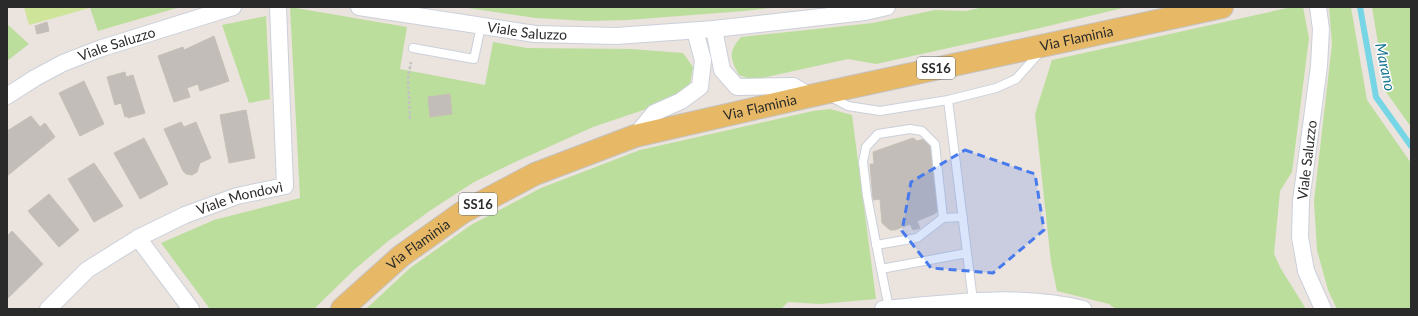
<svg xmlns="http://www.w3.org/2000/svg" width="1418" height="316" viewBox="0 0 1418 316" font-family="Lato,sans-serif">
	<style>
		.green { fill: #bbde9d }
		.pitch { fill: #cee499 }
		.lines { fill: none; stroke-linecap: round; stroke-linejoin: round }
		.stream { stroke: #76d6e6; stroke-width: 6 }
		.building { fill: #c3bdb9; stroke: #c6bfb6 }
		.lane-casing { stroke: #cbd0da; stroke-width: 10 }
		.street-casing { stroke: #cbd0da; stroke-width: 18 }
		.primary-casing { stroke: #c3c3c3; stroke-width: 24 }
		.path { stroke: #c3c3c3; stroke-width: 2.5; stroke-dasharray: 3 2; stroke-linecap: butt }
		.lane { stroke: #fff; stroke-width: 8 }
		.street { stroke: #fff; stroke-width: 16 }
		.primary { stroke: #e7b966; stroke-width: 22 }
		.marked { fill: #477aed; fill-opacity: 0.2; stroke: #477aed; stroke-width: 3; stroke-dasharray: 8 5; stroke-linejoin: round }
		.labels { text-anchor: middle; stroke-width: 3; stroke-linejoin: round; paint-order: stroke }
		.shield { fill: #fff; stroke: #6a6a6a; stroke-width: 1 }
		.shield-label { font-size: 13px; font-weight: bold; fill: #2a2a2a }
		.street-label { font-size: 14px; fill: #2a2a2a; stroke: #fff }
		.water-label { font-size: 15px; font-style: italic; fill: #177691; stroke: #fff }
	</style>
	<rect width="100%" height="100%" fill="#ebe3dd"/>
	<path class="green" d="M93,7H180L98,31L90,8Z
		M290,7L407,27L400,69L485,85L493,42L527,48L631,49L683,53L693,67L690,85L676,99L593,127L513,163L474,182L431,210L387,242L354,270L314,309H210L161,243L214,220L300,198Z
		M461,7H779L744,11L628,20L587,21L536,18Z
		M984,7H1127L1040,28L876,64L848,59L753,80L739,75C730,58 728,52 741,37L873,23L935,10L966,11Z
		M1292,7H1303L1309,38L1292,172L1280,191L1274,254L1281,269L1306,309H1116L1109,304L1057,291L1051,262L1035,114L1052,60Z
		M1329,7H1351L1367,100L1411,163V309H1337L1328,290L1317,250L1314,201L1332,44Z
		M1372,7H1411V127L1386,92Z
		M266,16L270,99L249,103L222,25Z
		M7,24L29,44L7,61Z
		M830,109L852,115L876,299L820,304L788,302L781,309H366L410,268L471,225L541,188L640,150L813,111Z"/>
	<path class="pitch" d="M24,7H93L29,25Z"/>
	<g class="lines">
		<path class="stream" d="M1360,7L1376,97L1411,146"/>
	</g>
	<path class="building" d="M47,22L49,31L37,34L35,26Z
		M214,36L229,81L200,91L198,84L187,88L190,97L174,102L158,56L183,47L184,50Z
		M125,72L126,77L133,75L145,113L128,118L127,116L125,117L121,103L115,105L107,77Z
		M84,81L104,124L80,136L59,93Z
		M450,94L452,114L430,117L428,97Z
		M246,110L255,158L229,163L220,115Z
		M31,116L40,127L45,123L55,137L7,176V131Z
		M181,122L184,127L196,122L211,158L200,163L197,172L192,175L186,174L183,171L164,129Z
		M144,138L168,184L140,199L114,153Z
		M913,138L917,141L928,138L932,144L939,210L934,214L917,221L920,228L913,230L910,224L895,230H890L882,223L880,199L873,200L870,164H874L873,152Z
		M94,163L123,206L94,222L68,179Z
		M49,194L79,230L59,247L28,211Z
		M12,231L43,264L7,299V236Z"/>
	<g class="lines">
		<g class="lane-casing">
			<path id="lane" d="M413,48L474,59L481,26
				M829,96L848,106L880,111L948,100L996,88L1016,79L1040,52
				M948,100L973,301
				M943,218L963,217
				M876,245L917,238L943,218L935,144L922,131L910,129L878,134L866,147L863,162L867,196L881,269
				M889,308L881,269L967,253"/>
		</g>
		<g class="street-casing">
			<g id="street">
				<path id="s1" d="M359,7L535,34L616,36L714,29L865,12L887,7"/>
				<path d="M1318,7L1321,29L1319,66L1301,201L1300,237L1306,271L1323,309"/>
				<path d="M714,29L722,70L737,87L793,86L810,96"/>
				<path id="s2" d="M7,96L35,78L63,63L99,49L233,7"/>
				<path d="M635,136L654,113L681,101L700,87L703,60L695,31"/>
				<path d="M138,238L191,309"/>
				<path id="s3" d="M48,309L87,270L138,238L185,215L237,196L285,186L278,7"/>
				<path d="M883,309C949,303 1018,293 1083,309"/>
			</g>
		</g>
		<g class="primary-casing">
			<g id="primary">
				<path id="s4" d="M342,309L401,256L463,212L535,174L635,136L810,96L1222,7"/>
			</g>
		</g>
		<path class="path" d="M410,119L408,78L411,62"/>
		<use href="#lane" class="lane"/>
		<use href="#street" class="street"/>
		<use href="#primary" class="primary"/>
	</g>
	<path class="marked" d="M965,150L1035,174L1044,230L993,273L931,268L902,231L911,182Z"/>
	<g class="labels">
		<g class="shield">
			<rect x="917" y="57" width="38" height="22" rx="3"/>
			<rect x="459" y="193" width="38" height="22" rx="3"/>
		</g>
		<g class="shield-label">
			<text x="936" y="73">SS16</text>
			<text x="478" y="209">SS16</text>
		</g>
		<g class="street-label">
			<text dy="5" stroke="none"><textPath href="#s1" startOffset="170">Viale Saluzzo</textPath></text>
			<text dy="5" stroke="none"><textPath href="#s4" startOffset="796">Via Flaminia</textPath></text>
			<text dy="5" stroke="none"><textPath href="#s2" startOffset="122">Viale Saluzzo</textPath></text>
			<text dy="5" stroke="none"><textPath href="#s4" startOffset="472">Via Flaminia</textPath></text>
			<text transform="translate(1307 160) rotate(-83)" y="5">Viale Saluzzo</text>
			<text dy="5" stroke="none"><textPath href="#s3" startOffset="225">Viale Mondovì</textPath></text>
			<text dy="5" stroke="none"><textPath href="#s4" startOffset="100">Via Flaminia</textPath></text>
		</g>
		<g class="water-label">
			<text transform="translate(1385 67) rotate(78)" y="5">Marano</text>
		</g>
	</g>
	<rect width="1418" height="316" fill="none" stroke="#2a2a2a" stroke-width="16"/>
</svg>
